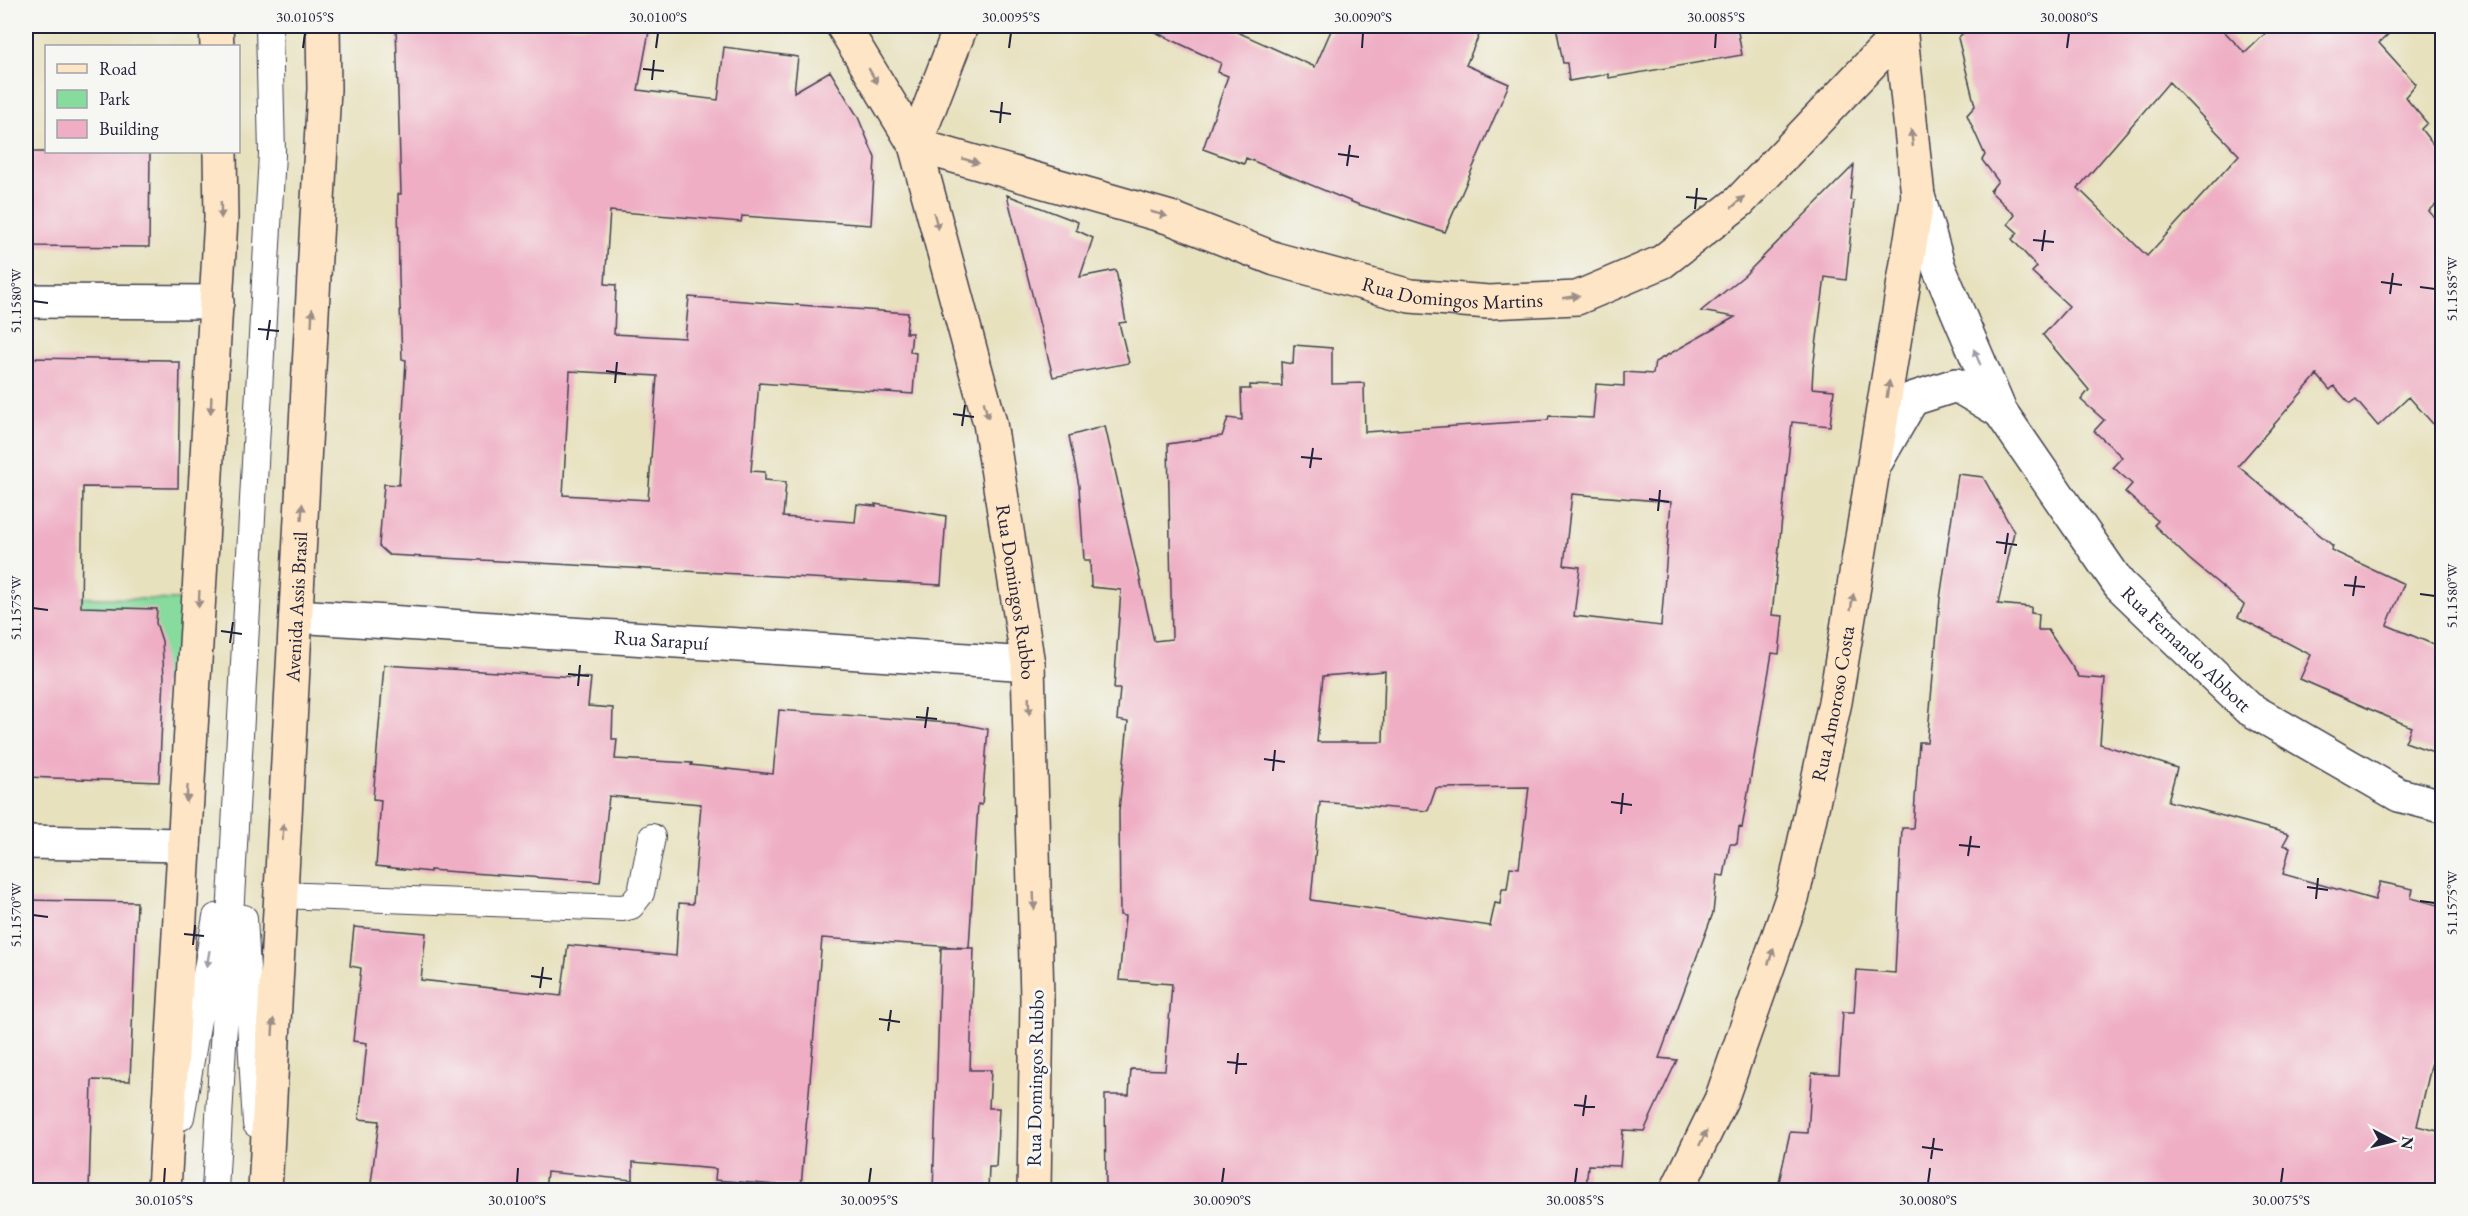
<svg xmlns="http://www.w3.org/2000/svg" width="2468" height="1216" viewBox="0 0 2468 1216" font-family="'EB Garamond',serif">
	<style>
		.green { fill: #86db9d; stroke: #547e6c; stroke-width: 1.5 }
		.building { fill: #efaec4; fill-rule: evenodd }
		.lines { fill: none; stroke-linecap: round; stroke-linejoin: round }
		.lane-casing { stroke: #403f4f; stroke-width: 28 }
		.street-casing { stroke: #403f4f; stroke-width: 36 }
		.secondary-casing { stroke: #403f4f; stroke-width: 36 }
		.lane { stroke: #fff; stroke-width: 26 }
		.street { stroke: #fff; stroke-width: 33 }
		.secondary { stroke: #fee5c5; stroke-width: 33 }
		.oneway { fill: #9b8d87 }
		.oneway2 { fill: #9c9ca7 }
		.ticks { fill: none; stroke: #22223b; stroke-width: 2 }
		.labels { text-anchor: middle; stroke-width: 6; stroke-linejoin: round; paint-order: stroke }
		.street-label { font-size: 20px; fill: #22223b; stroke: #f6f6f2 }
		.neatline { fill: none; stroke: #22223b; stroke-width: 2 }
		.ticks-label { font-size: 15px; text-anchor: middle; fill: #22223b }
	</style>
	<rect width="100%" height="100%" fill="#f6f6f2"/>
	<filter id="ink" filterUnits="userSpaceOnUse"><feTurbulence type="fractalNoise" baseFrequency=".0167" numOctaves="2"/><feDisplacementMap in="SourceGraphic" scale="12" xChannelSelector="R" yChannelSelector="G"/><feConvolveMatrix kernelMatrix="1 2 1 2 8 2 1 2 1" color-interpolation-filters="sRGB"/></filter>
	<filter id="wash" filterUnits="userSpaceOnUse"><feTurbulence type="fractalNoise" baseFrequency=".008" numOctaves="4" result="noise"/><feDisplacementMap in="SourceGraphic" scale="24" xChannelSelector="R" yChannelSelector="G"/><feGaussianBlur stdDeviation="1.35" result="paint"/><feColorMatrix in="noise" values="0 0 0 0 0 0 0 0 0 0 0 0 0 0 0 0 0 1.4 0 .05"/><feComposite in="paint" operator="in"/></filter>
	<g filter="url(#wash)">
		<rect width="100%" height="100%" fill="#e7e1be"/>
		<path class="green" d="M26,596L182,600L179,681L26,678Z"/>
		<g id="blocks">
			<path class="building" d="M396,26H650L638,90L718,100L724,47L798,57L794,92L830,71L858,117L875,158L871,225L742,216L741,222L610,211L605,284L616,285L614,334L685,338L689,297L908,313L906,333H912L910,352L916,353L913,394L759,383L751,471L765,472V480L786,482L783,517L855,522L857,504L876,506L875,504L946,516L941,585L389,555L379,546L384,484L399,485L406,360L402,359L399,278L398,194H401ZM570,371L657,376L648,500L563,495Z
				M1142,26H1224L1315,67L1333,26H1483L1466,65L1509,84L1445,232L1357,204L1246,158L1244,164L1203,149L1228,76L1218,72L1221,63Z
				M1556,26H1737L1742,55L1609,78L1608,74L1569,81L1567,63H1563Z
				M1970,26H2219L2245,53L2273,26H2397L2379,43L2416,84L2405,97L2427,123L2421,129L2442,156V199L2429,211L2442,227V434L2409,397L2378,426L2356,400L2350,404L2334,386L2330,390L2317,375L2238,466L2333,546L2331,550L2404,584L2387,625L2442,648V755L2405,742L2411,727L2300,679L2311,655L2238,617L2244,605L2189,559L2154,525L2158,521L2125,492L2132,484L2113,467L2122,457L2094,431L2104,420L2081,400L2089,390L2043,335L2069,306L2032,272L2037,267L2012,239L2018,233L2008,224L2015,215L1990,191L1998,181L1982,160L1985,155L1967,115L1975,106L1958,38ZM2169,82L2239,155L2147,256L2078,188Z
				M26,152H150L149,247L26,246Z
				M1854,165L1850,200L1854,201L1846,280L1825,277L1813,369L1812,388L1834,390L1830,426L1792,422L1772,615L1783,616L1779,654L1772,653L1742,828L1739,827L1737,844H1730L1724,876L1717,875L1713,913L1659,1058L1677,1060L1644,1131L1623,1130L1620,1166L1588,1165L1586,1191H1106L1105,1095H1129L1131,1069L1165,1070L1172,984L1119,980L1125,916L1120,915L1119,811L1128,722L1117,720L1120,689H1114L1121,590L1091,587L1090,560H1084L1079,486L1069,436L1105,426L1154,641L1172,639L1168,444L1222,436L1228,418L1242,420L1241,389H1250V385L1282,386L1281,362L1293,364L1294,345L1332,348V384L1364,383L1365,432L1548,420L1549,416L1593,418L1596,384L1624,386V372L1653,374L1655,362L1735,317L1701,311L1745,275ZM1572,494L1671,502L1661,626L1574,616L1580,567L1564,565ZM1385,671L1383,742H1317L1323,676ZM1529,787L1519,868L1510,867L1507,889H1502L1500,904L1495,903L1490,926L1311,900L1320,802L1428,811L1436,788Z
				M1007,195L1078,222L1076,230L1093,238L1080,277L1116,270L1126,322L1119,323L1129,363L1053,377Z
				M26,358L170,360L171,362H180L178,488L83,487L81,607L157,609L156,623L162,641L164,678L159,782L26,777Z
				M1958,474L1983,477L2014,532L1998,604L2031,607V613L2039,614L2038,630H2048L2079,677L2105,679L2100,744L2177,768L2168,801L2289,834L2283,845L2290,847L2283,874L2375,900L2380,882L2413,889L2411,898L2442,906V1060L2433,1058L2417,1126L2442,1132V1191H1777L1790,1132L1808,1133L1812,1073L1839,1074L1843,1012H1854L1857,970L1895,973L1902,828H1913L1919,742H1927L1940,599Z
				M384,665L591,678L588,706L613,708L612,739H617L615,759L692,763L691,765L773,774L779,710L962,724L988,729L982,805L978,804L969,948L822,938L801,1187L715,1180L716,1169L633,1162V1180L547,1172L545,1191H441L371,1183L379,1121L359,1119L367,1043L353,1041L361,968L350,966L354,927L426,933L421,980L561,996L568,945L676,956L679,903L693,904L701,804L609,796L600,882L430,870V872L376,866L381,800L373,799Z
				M26,900L137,902L130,1081L92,1080L89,1191H26Z
				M941,948H974L970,1070H991L989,1108H999L996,1167H989L988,1191H933Z"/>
		</g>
	</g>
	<g filter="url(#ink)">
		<use href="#blocks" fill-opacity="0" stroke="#403f4f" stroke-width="1.5"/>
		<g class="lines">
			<g class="lane-casing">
				<path id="lane" d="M279,895L622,908L631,906L641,893L652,837
					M244,918L256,1124
					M181,1117L216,917
					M215,1190L272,154L269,26"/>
			</g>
			<g class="street-casing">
				<g id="street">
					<path id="s1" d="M1918,196L1939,268L2000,411L2119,584L2248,708L2399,795L2442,806"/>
					<path d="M26,301L217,302"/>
					<path d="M1876,462L1912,399L1956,385L2000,411"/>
					<path id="s2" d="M296,616L1028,664"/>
					<path d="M26,842L184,845"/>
				</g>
			</g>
			<g class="secondary-casing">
				<g id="secondary">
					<path d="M216,26L217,46"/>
					<path id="s3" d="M843,26L915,145L990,423L1028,664L1037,998L1034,1190"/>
					<path id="s4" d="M915,145L1171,218L1275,259L1410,296L1489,302L1577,298L1662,262L1739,202L1901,32"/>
					<path d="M915,145L961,26"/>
					<path d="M164,1190L221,218L220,152"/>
					<path id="s5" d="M265,1190L324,89L323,26"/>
					<path id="s6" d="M1677,1190L1721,1100L1793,895L1835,702L1918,196L1900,26"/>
				</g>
			</g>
			<use href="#lane" class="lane"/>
			<use href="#street" class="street"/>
			<use href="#secondary" class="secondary"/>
		</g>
		<defs><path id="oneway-solid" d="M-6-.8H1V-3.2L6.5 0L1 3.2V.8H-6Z" transform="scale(1.5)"/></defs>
		<g class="oneway">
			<use href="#oneway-solid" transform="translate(873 76) rotate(60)"/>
			<use href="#oneway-solid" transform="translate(1912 138) rotate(-96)"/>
			<use href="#oneway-solid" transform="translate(971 161) rotate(16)"/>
			<use href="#oneway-solid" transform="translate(1738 202) rotate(-42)"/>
			<use href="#oneway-solid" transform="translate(221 210) rotate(89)"/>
			<use href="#oneway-solid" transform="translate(1159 214) rotate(16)"/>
			<use href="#oneway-solid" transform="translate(936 221) rotate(75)"/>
			<use href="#oneway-solid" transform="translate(1571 297) rotate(-8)"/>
			<use href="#oneway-solid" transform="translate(312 317) rotate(-87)"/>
			<use href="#oneway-solid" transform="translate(1888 389) rotate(-81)"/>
			<use href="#oneway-solid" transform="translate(211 405) rotate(93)"/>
			<use href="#oneway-solid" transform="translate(986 410) rotate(75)"/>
			<use href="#oneway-solid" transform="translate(302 512) rotate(-87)"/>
			<use href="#oneway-solid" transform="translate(199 599) rotate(93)"/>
			<use href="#oneway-solid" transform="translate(1852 602) rotate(-80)"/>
			<use href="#oneway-solid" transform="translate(1029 706) rotate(88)"/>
			<use href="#oneway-solid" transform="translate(187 794) rotate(94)"/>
			<use href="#oneway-solid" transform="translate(283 832) rotate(-87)"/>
			<use href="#oneway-solid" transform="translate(1034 901) rotate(88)"/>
			<use href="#oneway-solid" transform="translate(1771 956) rotate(-71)"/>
			<use href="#oneway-solid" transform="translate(273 1027) rotate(-87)"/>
			<use href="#oneway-solid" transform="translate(1703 1138) rotate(-64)"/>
		</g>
		<g class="oneway2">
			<use href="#oneway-solid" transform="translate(1977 357) rotate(-113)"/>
			<use href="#oneway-solid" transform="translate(208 959) rotate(100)"/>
		</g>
	</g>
	<path class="ticks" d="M303,48L305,33M656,48L658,33M1009,48L1011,33M1362,48L1363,33M1715,48L1716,33M2067,48L2069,33M643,69L664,71M652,80L654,60M990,111L1011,114M1000,123L1002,102M1338,154L1359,157M1347,166L1350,145M1686,197L1707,199M1695,209L1697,188M2033,240L2054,242M2042,251L2045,230M2381,282L2402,285M2420,287L2435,289M2390,294L2393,273M33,301L48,303M258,329L279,331M267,340L270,320M606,371L626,374M615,383L617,362M953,414L974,417M962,426L965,405M1301,457L1322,459M1310,468L1313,448M1649,499L1669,502M1658,511L1660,490M1996,542L2017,545M2005,554L2008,533M2344,585L2365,587M2420,594L2435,596M2353,596L2356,576M33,608L48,610M221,631L242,634M230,643L233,622M568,674L589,676M578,686L580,665M916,717L937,719M925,728L928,707M1264,759L1285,762M1273,771L1275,750M1611,802L1632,805M1621,814L1623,793M1959,845L1980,847M1968,856L1971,836M2307,887L2328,890M2316,899L2318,878M2420,901L2435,903M33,915L48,917M184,934L204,936M193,945L195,925M531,976L552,979M540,988L543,967M879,1019L900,1022M888,1031L891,1010M1227,1062L1247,1064M1236,1074L1238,1053M1574,1105L1595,1107M1583,1116L1586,1095M1922,1147L1943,1150M1931,1159L1934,1138M164,1183L165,1168M517,1183L518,1168M869,1183L871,1168M1222,1183L1224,1168M1575,1183L1577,1168M1928,1183L1930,1168M2281,1183L2283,1168"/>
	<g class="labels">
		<g class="street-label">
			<text dy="7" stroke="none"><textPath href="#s4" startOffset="560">Rua Domingos Martins</textPath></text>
			<text dy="7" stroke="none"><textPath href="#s3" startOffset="598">Rua Domingos Rubbo</textPath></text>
			<text dy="7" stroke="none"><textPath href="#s5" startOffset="584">Avenida Assis Brasil</textPath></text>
			<text dy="7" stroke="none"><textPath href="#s2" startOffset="366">Rua Sarapuí</textPath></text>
			<text dy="7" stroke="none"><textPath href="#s1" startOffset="534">Rua Fernando Abbott</textPath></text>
			<text dy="7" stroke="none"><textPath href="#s6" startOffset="513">Rua Amoroso Costa</textPath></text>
			<text transform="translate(1035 1078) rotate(-89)" y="7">Rua Domingos Rubbo</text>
		</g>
	</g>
	<rect width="2468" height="1216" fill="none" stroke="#f6f6f2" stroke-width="66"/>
	<rect x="45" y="45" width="195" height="108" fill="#f6f6f2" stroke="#a1a1a9" stroke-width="1.5"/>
	<rect x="57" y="64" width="30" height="9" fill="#fee5c5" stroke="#a1a1a9" stroke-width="1.5"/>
	<text x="99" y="75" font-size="18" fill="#22223b">Road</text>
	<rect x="57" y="90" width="30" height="18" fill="#86db9d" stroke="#a1a1a9" stroke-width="1.5"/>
	<text x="99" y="105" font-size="18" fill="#22223b">Park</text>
	<rect x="57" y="120" width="30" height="18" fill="#efaec4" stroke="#a1a1a9" stroke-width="1.5"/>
	<text x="99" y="135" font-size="18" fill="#22223b">Building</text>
	<g transform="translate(2393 1141) rotate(97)" stroke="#f6f6f2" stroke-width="4.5" paint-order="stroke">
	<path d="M0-4.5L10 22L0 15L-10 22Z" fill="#22223b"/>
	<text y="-9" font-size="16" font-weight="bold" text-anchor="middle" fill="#22223b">N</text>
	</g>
	<rect x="33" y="33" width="2402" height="1150" class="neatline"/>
	<g class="ticks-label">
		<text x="305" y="22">30.0105°S</text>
		<text x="658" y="22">30.0100°S</text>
		<text x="1011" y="22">30.0095°S</text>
		<text x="1363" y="22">30.0090°S</text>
		<text x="1716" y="22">30.0085°S</text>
		<text x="2069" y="22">30.0080°S</text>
		<text transform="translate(2452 289) rotate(-90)" y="5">51.1585°W</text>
		<text transform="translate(16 301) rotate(-90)" y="5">51.1580°W</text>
		<text transform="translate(2452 596) rotate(-90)" y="5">51.1580°W</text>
		<text transform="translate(16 608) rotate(-90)" y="5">51.1575°W</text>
		<text transform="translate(2452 903) rotate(-90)" y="5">51.1575°W</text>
		<text transform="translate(16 915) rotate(-90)" y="5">51.1570°W</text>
		<text x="164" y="1205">30.0105°S</text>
		<text x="517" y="1205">30.0100°S</text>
		<text x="869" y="1205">30.0095°S</text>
		<text x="1222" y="1205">30.0090°S</text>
		<text x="1575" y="1205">30.0085°S</text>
		<text x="1928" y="1205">30.0080°S</text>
		<text x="2281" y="1205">30.0075°S</text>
	</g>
</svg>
